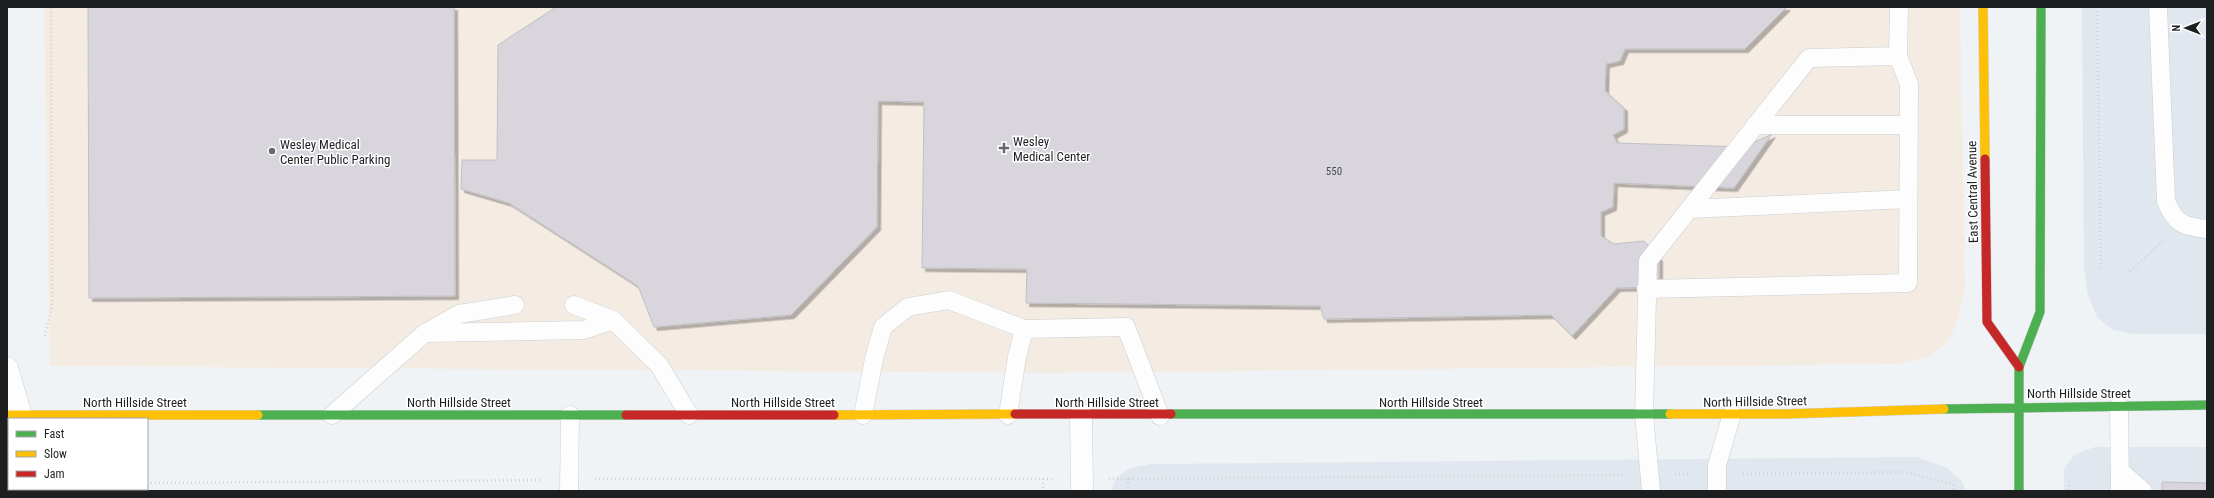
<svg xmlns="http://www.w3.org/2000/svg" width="2214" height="498" viewBox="0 0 2214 498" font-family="'Roboto Condensed',sans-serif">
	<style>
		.built { fill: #e0e7ee }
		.medical { fill: #f4ebe3 }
		.building { fill: #d8d5dd; stroke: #c0c0c2; filter: url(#shadow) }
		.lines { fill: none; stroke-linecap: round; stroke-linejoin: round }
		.lane-casing { stroke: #ccced0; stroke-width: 19 }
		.street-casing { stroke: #ccced0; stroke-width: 23 }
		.fast-casing { stroke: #ccced0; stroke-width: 10 }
		.slow-casing { stroke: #ccced0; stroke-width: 10 }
		.jam-casing { stroke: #ccced0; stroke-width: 10 }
		.path { stroke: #d2d3d5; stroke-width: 2.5; stroke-dasharray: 1 3; stroke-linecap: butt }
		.lane { stroke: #fdfdfe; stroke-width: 18 }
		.street { stroke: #fdfdfe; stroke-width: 22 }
		.fast { stroke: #4caf50; stroke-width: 9 }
		.slow { stroke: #ffc107; stroke-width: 9 }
		.jam { stroke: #c62828; stroke-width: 9 }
		.poi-dot { fill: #67696c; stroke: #fff; stroke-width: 1.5 }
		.labels { text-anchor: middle; stroke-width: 3; stroke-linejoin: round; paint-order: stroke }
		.number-label { font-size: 11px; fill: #4c4c50 }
		.poi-label { font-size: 13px; fill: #1d1f21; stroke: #fff; text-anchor: start }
		.street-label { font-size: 13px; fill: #1d1f21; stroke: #fff }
	</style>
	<defs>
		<filter id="shadow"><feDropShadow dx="3.5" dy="3.5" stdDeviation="0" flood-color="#0004"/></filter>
	</defs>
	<rect width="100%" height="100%" fill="#f0f3f6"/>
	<path class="built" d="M2082,7H2207V334H2134L2113,330L2097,317L2088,295L2084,269Z
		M2095,447H2207V491H2064V469L2075,454Z
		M1917,457L1947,468L1961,480L1966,491H1111L1116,478L1130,468L1151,464Z"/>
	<path class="medical" d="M44,7H1960L1965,289L1958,320L1948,342L1930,356L1899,364L1049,373L50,366Z"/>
	<path class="building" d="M88,7H454L455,296L89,298Z
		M556,7H1787L1745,49H1625L1620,61L1606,64L1605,91L1624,108V129L1613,135L1617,143L1744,147L1772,134L1734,188L1614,183L1613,207L1601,212V236L1614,244L1644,241L1659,258V287L1617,288L1572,336L1551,315L1324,319L1320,306L1026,303L1027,269L922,268L924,102L878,101L877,227L791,315L654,327L638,286L509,203L461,189L462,160H497L498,45Z
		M2162,482L2207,483V491H2162Z"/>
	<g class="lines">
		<g class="lane-casing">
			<path id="lane" d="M2158,7L2166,201C2175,223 2183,227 2207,229
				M1755,125H1909
				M1690,209L1908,199
				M1646,289L1908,283L1909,84L1898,56L1899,7
				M574,305L613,320
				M427,332L459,314L515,305
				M2119,406L2120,491
				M332,415L425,333L584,330L613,320L659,365L689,415
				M863,415L874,359L883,327L908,307L949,300L1024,329
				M1008,415L1017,357L1024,329L1126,327L1160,416
				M2120,471L2143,491
				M569,491L570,415
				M1651,491L1644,414L1648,261L1809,58L1898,56
				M1717,491V465L1732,414"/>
		</g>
		<g class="street-casing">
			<path id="street" d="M7,368L22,419
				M1081,415L1082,491
				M23,489V491"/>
		</g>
		<g class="fast-casing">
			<path id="fast" d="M1944,409L2207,405
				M1171,414H1670
				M258,415H626
				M2019,491V367L2040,312L2041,7"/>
		</g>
		<g class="slow-casing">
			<path id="slow" d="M1983,7L1985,159
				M1670,414H1785L1944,409
				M7,415H258
				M834,415L1015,414"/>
		</g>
		<g class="jam-casing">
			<path id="jam" d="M1985,159L1987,322L2019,367
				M1015,414H1171
				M626,415H834"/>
		</g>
		<path class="path" d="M2097,7L2101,271
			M2130,272L2163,241
			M45,336L52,306L51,7
			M1675,474H1690
			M1743,474L1905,472L1953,484L1954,491
			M595,479H1054
			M1043,479V491
			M1109,479L1622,475
			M1128,479V491
			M2069,481V491
			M147,483L542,480"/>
		<use href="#lane" class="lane"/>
		<use href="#street" class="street"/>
		<use href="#fast" class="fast"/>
		<use href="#slow" class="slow"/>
		<use href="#jam" class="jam"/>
	</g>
	<g class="poi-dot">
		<path d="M1002 142h4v4h4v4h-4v4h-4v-4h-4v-4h4z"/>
		<circle cx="272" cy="151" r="4"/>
	</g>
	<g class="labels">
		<g class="number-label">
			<text x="1334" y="175">550</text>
		</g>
		<g class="poi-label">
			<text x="1013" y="146">Wesley<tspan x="1013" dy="15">Medical Center</tspan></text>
			<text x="280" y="149">Wesley Medical<tspan x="280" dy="15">Center Public Parking</tspan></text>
		</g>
		<g class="street-label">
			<text transform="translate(1972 192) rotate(-91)" y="5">East Central Avenue</text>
			<text x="2079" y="398">North Hillside Street</text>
			<text transform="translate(1755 401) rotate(-1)" y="5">North Hillside Street</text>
			<text x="135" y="407">North Hillside Street</text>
			<text x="459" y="407">North Hillside Street</text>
			<text x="783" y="407">North Hillside Street</text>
			<text x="1107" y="407">North Hillside Street</text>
			<text x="1431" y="407">North Hillside Street</text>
		</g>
	</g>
	<rect width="2214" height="498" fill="none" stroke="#1d1f21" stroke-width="16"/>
	<rect x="8" y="418" width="140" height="72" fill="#ffffff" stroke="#a5a5a6"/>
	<rect x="16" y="431" width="20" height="6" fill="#4caf50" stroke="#a5a5a6"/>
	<text x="44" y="438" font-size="12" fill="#1d1f21">Fast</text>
	<rect x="16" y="451" width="20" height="6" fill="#ffc107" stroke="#a5a5a6"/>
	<text x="44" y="458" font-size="12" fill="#1d1f21">Slow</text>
	<rect x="16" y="471" width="20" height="6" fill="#c62828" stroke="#a5a5a6"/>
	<text x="44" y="478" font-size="12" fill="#1d1f21">Jam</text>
	<g transform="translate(2186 28) rotate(270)" stroke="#ffffff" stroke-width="3" paint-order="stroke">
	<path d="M0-3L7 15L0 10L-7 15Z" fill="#1d1f21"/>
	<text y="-6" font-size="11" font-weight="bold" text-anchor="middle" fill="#1d1f21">N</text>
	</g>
</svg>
